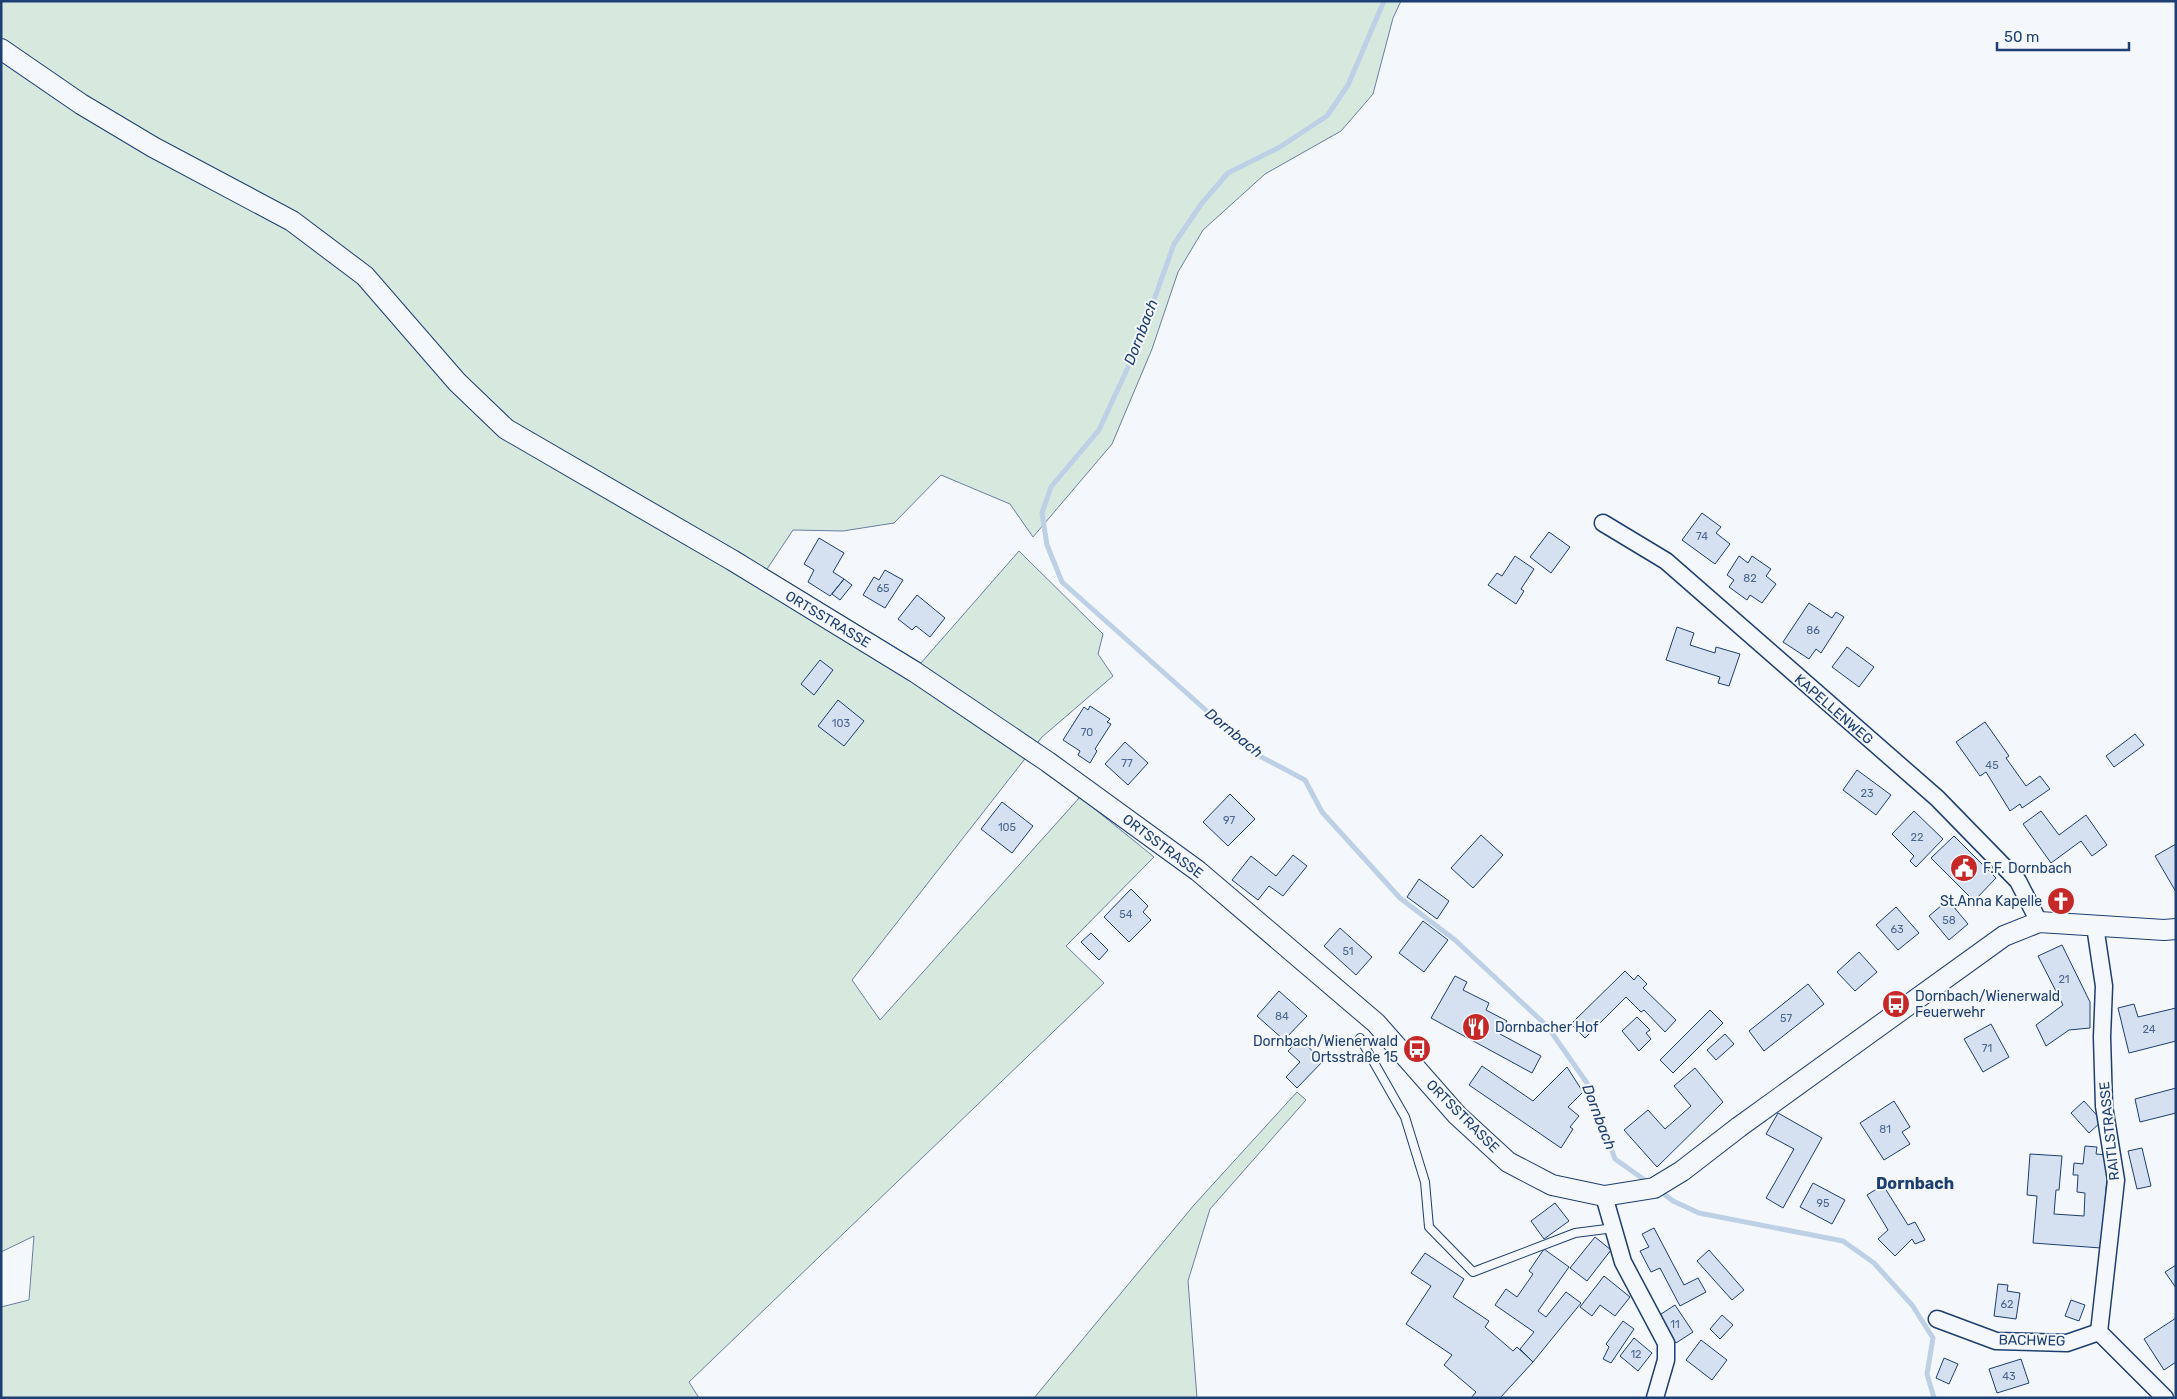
<svg xmlns="http://www.w3.org/2000/svg" width="2177" height="1399" viewBox="0 0 2177 1399" font-family="Rubik,sans-serif">
	<style>
		.green { fill: #d7e8df; stroke: #687fa3 }
		.lines { fill: none; stroke-linecap: round; stroke-linejoin: round }
		.stream { stroke: #bed0e5; stroke-width: 5 }
		.building { fill: #d5e0f0; stroke: #1d3f73 }
		.service-casing { stroke: #1d3f73; stroke-width: 10 }
		.minor-casing { stroke: #1d3f73; stroke-width: 19 }
		.tertiary-casing { stroke: #1d3f73; stroke-width: 22 }
		.service { stroke: #f4f7fb; stroke-width: 8 }
		.minor { stroke: #f4f7fb; stroke-width: 16 }
		.tertiary { stroke: #f4f7fb; stroke-width: 20 }
		.labels { text-anchor: middle; stroke-width: 4; stroke-linejoin: round; paint-order: stroke }
		.number-label { font-size: 11px; fill: #4b6792 }
		.street-label { font-size: 14px; fill: #1d3f73; stroke: #f4f7fb }
		.poi-label { font-size: 14px; fill: #1d3f73; stroke: #f4f7fb; text-anchor: start }
		.water-label { font-size: 15px; font-style: italic; fill: #1d3f73; stroke: #f4f7fb }
		.quarter-label { font-size: 16px; font-weight: bold; fill: #1d3f73; stroke: #f4f7fb }
	</style>
	<rect width="100%" height="100%" fill="#f4f7fb"/>
	<path class="green" d="M1,1H1401L1393,18L1373,94L1341,131L1265,174L1203,230L1178,272L1152,349L1112,444L1033,537L1010,504L941,475L894,523L843,531L793,530L767,569L921,663L1019,551L1103,634L1098,654L1113,676L1042,737L852,980L880,1020L1080,797L1154,857L1066,946L1104,983L689,1382L699,1398H1V1307L29,1300L34,1236L1,1252Z
		M1297,1092L1306,1100L1210,1209L1188,1281L1197,1398H1034L1194,1205Z"/>
	<g class="lines">
		<path class="stream" d="M1384,1L1348,85L1327,116L1280,147L1228,173L1202,203L1174,244L1136,350L1099,430L1051,487L1042,513L1047,545L1062,582L1254,753L1305,780L1322,812L1400,898L1455,940L1547,1026L1587,1083L1615,1159L1649,1183
			M1660,1191L1673,1201L1699,1213L1843,1241L1874,1263L1912,1305L1933,1338L1927,1374L1934,1398"/>
	</g>
	<path class="building" d="M1702,513L1721,527L1716,533L1730,544L1715,564L1682,540Z
		M1549,532L1570,547L1551,573L1530,557Z
		M819,538L844,553L833,572L844,579L830,596L808,582L814,570L804,564Z
		M1515,556L1534,569L1521,589L1524,591L1516,604L1488,585L1497,573L1502,576Z
		M1739,556L1748,563L1752,556L1771,569L1766,576L1776,584L1762,603L1750,595L1747,600L1729,587L1734,580L1727,575Z
		M885,570L903,580L885,608L863,595L874,577L879,580Z
		M844,579L852,585L840,600L832,594Z
		M917,595L945,618L930,637L916,626L912,630L898,619Z
		M1809,603L1832,618L1836,612L1844,617L1821,653L1816,649L1809,659L1783,642Z
		M1677,627L1694,633L1690,645L1715,653L1716,647L1740,654L1729,686L1718,683L1720,677L1666,660Z
		M1847,647L1874,667L1859,687L1832,667Z
		M820,660L833,670L814,695L801,684Z
		M838,700L864,721L844,746L818,726Z
		M1090,706L1110,719L1107,722L1111,724L1095,749L1097,751L1090,763L1078,755L1080,751L1063,740L1084,707L1088,710Z
		M1985,722L2009,756L2006,758L2026,786L2040,776L2050,789L2022,808L2020,804L2010,811L1986,772L1980,776L1956,742Z
		M2135,734L2144,745L2114,767L2106,756Z
		M1125,742L1148,763L1128,785L1105,764Z
		M1857,770L1891,795L1876,815L1843,790Z
		M1230,794L1255,819L1228,846L1203,822Z
		M1002,802L1033,826L1012,853L981,829Z
		M1914,811L1943,839L1916,867L1910,861L1914,856L1892,834Z
		M2041,811L2059,835L2086,815L2107,845L2092,856L2081,841L2051,863L2023,824Z
		M1481,835L1503,855L1473,888L1451,868Z
		M1954,836L1996,878L1974,901L1931,858Z
		M2176,844V892L2155,856Z
		M1293,855L1307,866L1283,896L1269,886L1258,900L1232,880L1251,856L1276,876Z
		M1419,879L1449,901L1437,919L1407,897Z
		M1131,889L1148,906L1143,912L1151,920L1129,942L1104,917Z
		M1948,900L1968,924L1949,940L1929,916Z
		M1896,907L1919,933L1898,950L1876,925Z
		M1423,921L1448,940L1424,972L1399,953Z
		M1340,928L1372,957L1356,975L1324,946Z
		M1091,933L1108,950L1099,960L1081,942Z
		M2062,945L2090,1002V1028L2069,1030L2046,1046L2036,1025L2063,1005L2038,956Z
		M1859,952L1877,972L1855,991L1837,972Z
		M1625,971L1634,980L1638,975L1647,984L1643,988L1676,1020L1665,1032L1644,1010L1641,1012L1626,997L1585,1038L1571,1024Z
		M1455,976L1467,982L1463,990L1489,1003L1486,1010L1507,1021L1500,1034L1541,1056L1532,1073L1431,1018Z
		M1808,984L1824,1004L1764,1051L1749,1031Z
		M1279,991L1307,1016L1284,1040L1257,1016Z
		M2134,1004L2138,1017L2176,1008V1041L2129,1053L2118,1008Z
		M1710,1010L1723,1023L1673,1073L1660,1060Z
		M1637,1017L1650,1030L1646,1033L1651,1039L1639,1051L1622,1031Z
		M1991,1024L2009,1057L1983,1072L1964,1039Z
		M1725,1034L1734,1044L1716,1060L1707,1050Z
		M1300,1039L1323,1061L1297,1088L1286,1077L1300,1062L1288,1051Z
		M1482,1066L1533,1101L1567,1067L1583,1092L1568,1107L1579,1116L1570,1127L1573,1129L1561,1148L1469,1085Z
		M1695,1068L1723,1102L1657,1167L1624,1130L1648,1110L1665,1129L1691,1106L1674,1086Z
		M2176,1088V1113L2140,1122L2135,1099Z
		M1894,1101L1910,1127L1902,1132L1910,1144L1884,1160L1860,1123Z
		M2084,1101L2102,1121L2089,1133L2071,1113Z
		M1778,1113L1822,1138L1783,1208L1766,1198L1794,1149L1766,1134Z
		M2085,1146L2097,1147L2096,1154L2109,1155L2101,1248L2033,1243L2037,1196L2027,1195L2030,1154L2062,1156L2059,1190H2056L2054,1214L2084,1216L2085,1193L2077,1192L2078,1175H2073L2074,1163L2083,1164Z
		M2142,1148L2151,1186L2137,1189L2128,1151Z
		M1813,1183L1845,1200L1832,1224L1800,1207Z
		M1883,1185L1908,1225L1915,1222L1925,1240L1915,1244L1912,1239L1895,1256L1878,1239L1888,1230L1867,1195Z
		M1555,1203L1569,1221L1544,1239L1531,1221Z
		M1654,1228L1684,1285L1698,1278L1706,1292L1680,1306L1660,1268L1651,1272L1640,1251L1649,1247L1642,1234Z
		M1595,1237L1611,1250L1587,1281L1570,1268Z
		M1544,1249L1569,1267L1538,1311L1546,1317L1566,1292L1581,1303L1533,1362L1520,1349L1534,1332L1495,1305L1506,1289L1517,1297L1533,1274L1529,1271Z
		M1709,1250L1744,1290L1732,1300L1697,1261Z
		M1425,1253L1464,1279L1453,1297L1489,1321L1485,1327L1513,1351L1517,1347L1533,1362L1500,1398H1471L1476,1392L1444,1365L1452,1355L1406,1324L1431,1286L1411,1273Z
		M2176,1265V1288L2165,1272Z
		M1604,1276L1630,1297L1615,1316L1600,1305L1592,1316L1580,1307Z
		M1998,1284L2008,1285L2007,1291L2020,1293L2016,1319L1994,1316Z
		M2071,1300L2085,1305L2079,1321L2065,1316Z
		M1675,1305L1693,1332L1676,1343L1658,1316Z
		M1722,1315L1733,1325L1720,1339L1710,1329Z
		M2176,1318V1362L2164,1370L2144,1339Z
		M1623,1321L1634,1329L1611,1363L1603,1359L1609,1347L1606,1344Z
		M1634,1338L1652,1353L1638,1371L1620,1356Z
		M1701,1340L1727,1360L1712,1380L1686,1360Z
		M1944,1358L1958,1364L1949,1384L1936,1378Z
		M2021,1359L2029,1383L1997,1393L1989,1369Z"/>
	<g class="lines">
		<g class="service-casing">
			<path id="service" d="M1360,1038L1405,1117L1425,1182L1429,1227L1473,1272L1575,1233L1614,1228"/>
		</g>
		<g class="minor-casing">
			<path id="minor" d="M1603,523L1666,561L1937,798L2018,881L2039,922
				M2095,926L2104,986L2102,1037L2104,1106L2116,1180L2099,1332L2165,1398
				M1604,1196L1623,1262L1666,1343V1360L1655,1398
				M1937,1319L1996,1341L2067,1343L2099,1332"/>
		</g>
		<g class="tertiary-casing">
			<path id="tertiary" d="M1,49L81,104L153,147L292,221L365,276L457,382L506,429L732,560L915,672L1048,762L1198,871L1376,1023L1457,1115L1508,1162L1552,1185L1604,1196L1654,1188L1682,1171L1739,1127L2004,936L2039,922L2164,930L2176,929"/>
		</g>
		<use href="#service" class="service"/>
		<use href="#minor" class="minor"/>
		<use href="#tertiary" class="tertiary"/>
	</g>
	<defs>
		<g id="civic-disc" transform="scale(1.4375)"><circle r="9.5" fill="#c62828" stroke="#f4f7fb"/><path d="M-.6-6.5H3V-4.5H.6V-3L4-1V1h2V6H-6V1h2V-1L-.6-3ZM-1.2 2.5V6h2.4V2.5Z" fill="#fff"/></g>
		<g id="church-disc" transform="scale(1.4375)"><circle r="9.5" fill="#c62828" stroke="#f4f7fb"/><path d="M-1.2-6h2.4v3.5h3.3v2.4h-3.3V6h-2.4V-.1h-3.3v-2.4h3.3Z" fill="#fff"/></g>
		<g id="bus-disc" transform="scale(1.4375)"><circle r="9.5" fill="#c62828" stroke="#f4f7fb"/><path d="M-5-6H5V4H4V6H2V4H-2V6H-4V4H-5ZM-3.5-4V0h7V-4ZM-3.5 1.2v1.5H-2V1.2ZM2 1.2v1.5H3.5V1.2Z" fill="#fff"/></g>
		<g id="restaurant-disc" transform="scale(1.4375)"><circle r="9.5" fill="#c62828" stroke="#f4f7fb"/><path d="M-5-6h1v4h1v-4h1v4h1v-4h1v5L-1.5 .5V6h-2V.5L-5-1ZM5-6V6H3V1.5H1.5Q1.5-4 5-6Z" fill="#fff"/></g>
	</defs>
	<g fill-rule="evenodd">
		<use href="#civic-disc" x="1964" y="868"/>
		<use href="#church-disc" x="2061" y="901"/>
		<use href="#bus-disc" x="1896" y="1004"/>
		<use href="#restaurant-disc" x="1476" y="1027"/>
		<use href="#bus-disc" x="1417" y="1049"/>
	</g>
	<g class="labels">
		<g class="number-label">
			<text x="1702" y="540">74</text>
			<text x="1750" y="582">82</text>
			<text x="883" y="592">65</text>
			<text x="1813" y="634">86</text>
			<text x="841" y="727">103</text>
			<text x="1087" y="736">70</text>
			<text x="1127" y="767">77</text>
			<text x="1992" y="769">45</text>
			<text x="1867" y="797">23</text>
			<text x="1229" y="824">97</text>
			<text x="1007" y="831">105</text>
			<text x="1917" y="841">22</text>
			<text x="1126" y="918">54</text>
			<text x="1949" y="924">58</text>
			<text x="1897" y="933">63</text>
			<text x="1348" y="955">51</text>
			<text x="2064" y="983">21</text>
			<text x="1282" y="1020">84</text>
			<text x="1786" y="1022">57</text>
			<text x="2149" y="1033">24</text>
			<text x="1987" y="1052">71</text>
			<text x="1885" y="1133">81</text>
			<text x="1823" y="1207">95</text>
			<text x="2007" y="1308">62</text>
			<text x="1675" y="1328">11</text>
			<text x="1636" y="1358">12</text>
			<text x="2009" y="1380">43</text>
		</g>
		<g class="street-label">
			<text transform="translate(828 619) rotate(31)" y="5">ORTSSTRASSE</text>
			<text transform="translate(1834 709) rotate(41)" y="5">KAPELLENWEG</text>
			<text transform="translate(1163 846) rotate(37)" y="5">ORTSSTRASSE</text>
			<text transform="translate(1463 1116) rotate(45)" y="5">ORTSSTRASSE</text>
			<text transform="translate(2109 1131) rotate(-96)" y="5">RAITLSTRASSE</text>
			<text transform="translate(2032 1340) rotate(1)" y="5">BACHWEG</text>
		</g>
		<g class="poi-label">
			<text x="1983" y="873">F.F. Dornbach</text>
			<text x="2042" y="906" text-anchor="end">St.Anna Kapelle</text>
			<text x="1915" y="1001">Dornbach/Wienerwald<tspan x="1915" dy="16">Feuerwehr</tspan></text>
			<text x="1495" y="1032">Dornbacher Hof</text>
			<text x="1398" y="1046" text-anchor="end">Dornbach/Wienerwald<tspan x="1398" dy="16">Ortsstraße 15</tspan></text>
		</g>
		<g class="water-label">
			<text transform="translate(1141 332) rotate(-69)" y="5">Dornbach</text>
			<text transform="translate(1234 733) rotate(39)" y="5">Dornbach</text>
			<text transform="translate(1599 1117) rotate(69)" y="5">Dornbach</text>
		</g>
		<g class="quarter-label">
			<text x="1915" y="1189">Dornbach</text>
		</g>
	</g>
	<rect width="2177" height="1399" fill="none" stroke="#1d3f73" stroke-width="5"/>
	<path d="M1997 42v8h132v-8" fill="none" stroke="#1d3f73" stroke-width="2.5"/>
	<text x="2004" y="42" font-size="15" fill="#1d3f73" stroke="#f4f7fb" stroke-width="4" paint-order="stroke">50 m</text>
</svg>
